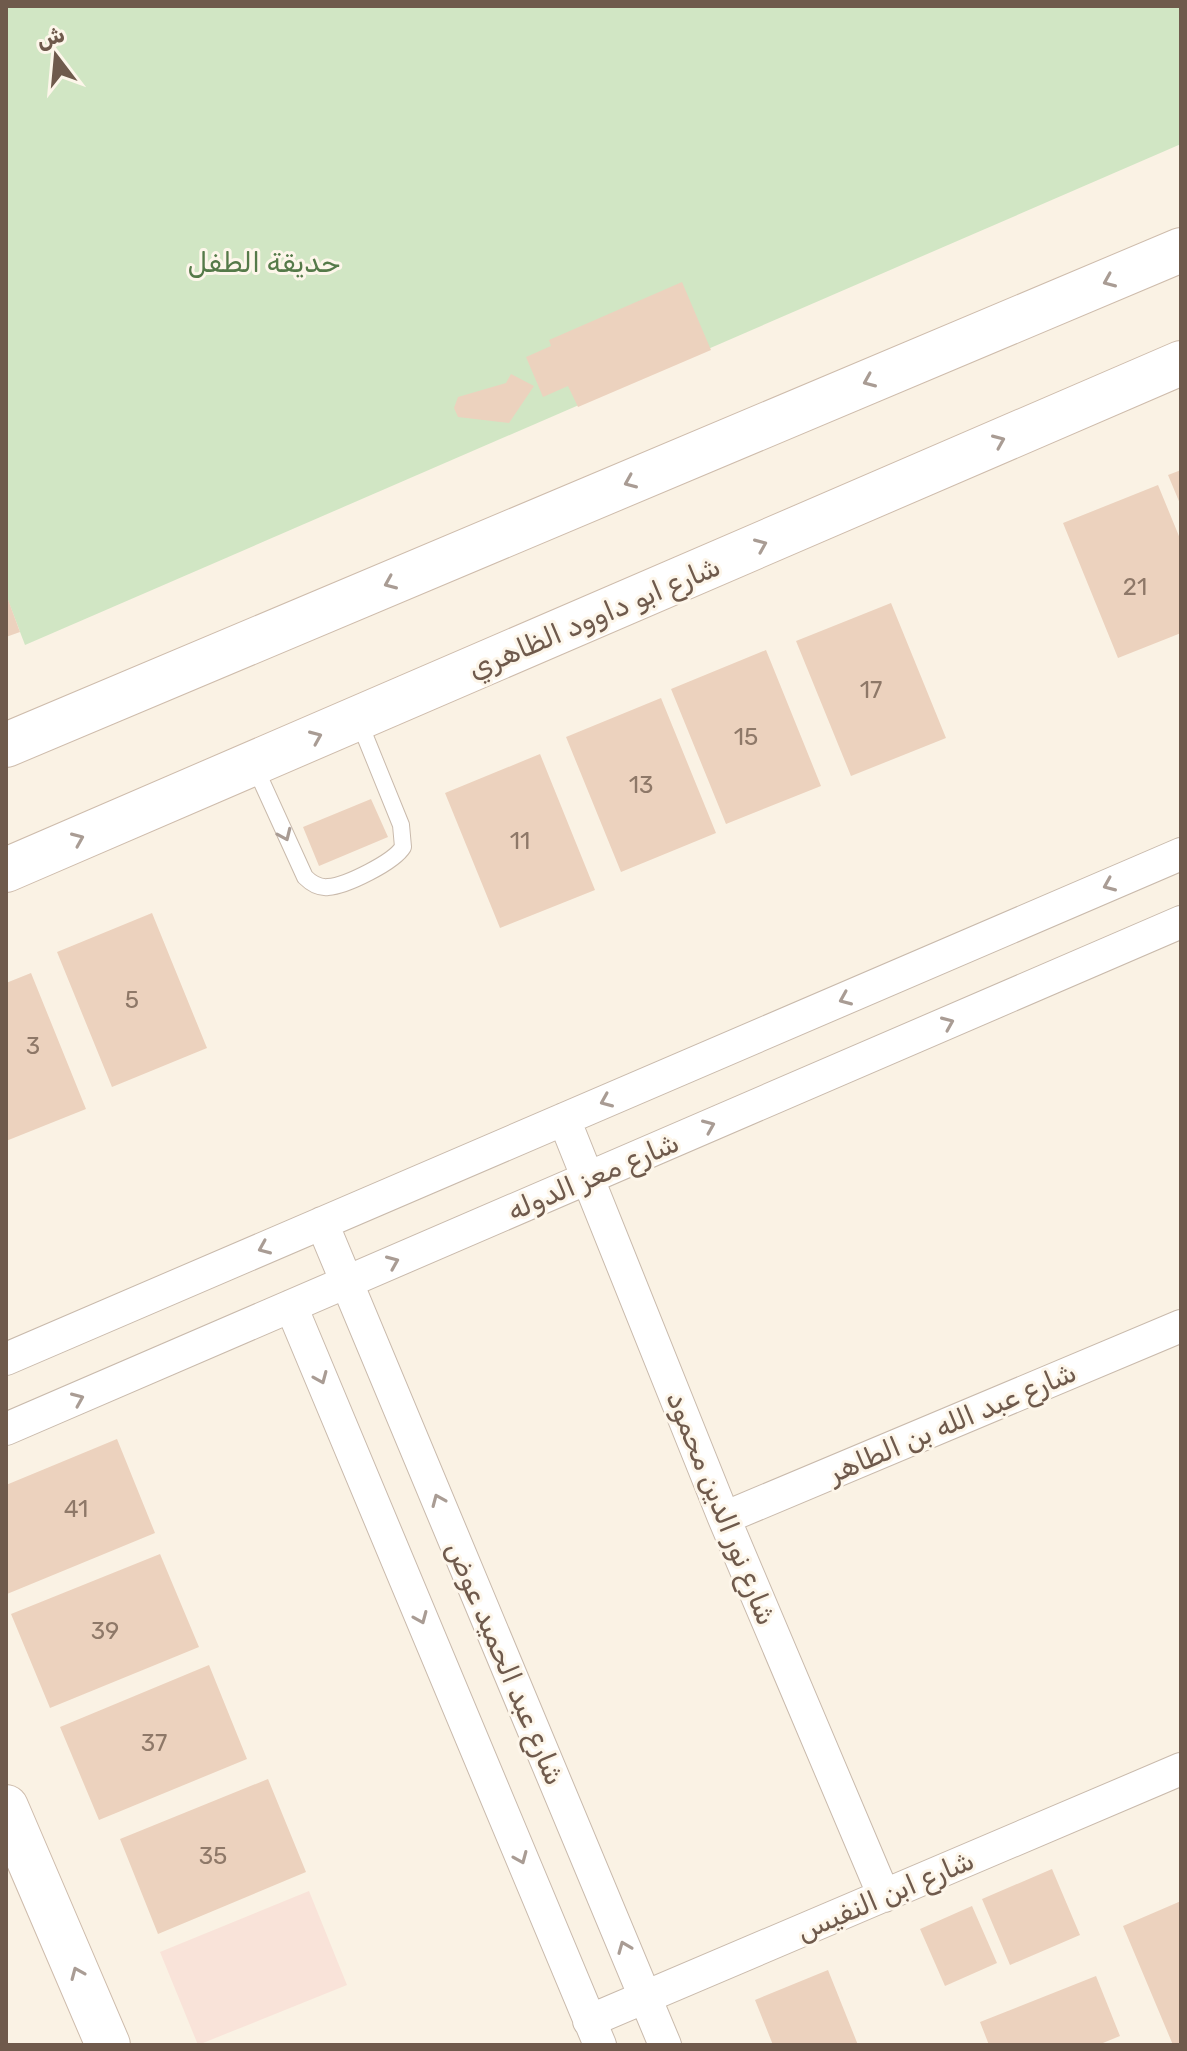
<svg xmlns="http://www.w3.org/2000/svg" width="1187" height="2051" viewBox="0 0 1187 2051" font-family="Rubik,'Noto Sans Arabic',sans-serif">
	<style>
		.commercial { fill: #f9e3d9 }
		.green { fill: #d1e6c4 }
		.building { fill: #ecd2be }
		.lines { fill: none; stroke-linecap: round; stroke-linejoin: round }
		.lane-casing { stroke: #c9baac; stroke-width: 18 }
		.street-casing { stroke: #c9baac; stroke-width: 34 }
		.secondary-casing { stroke: #cebcac; stroke-width: 46 }
		.lane { stroke: #fff; stroke-width: 16 }
		.street { stroke: #fff; stroke-width: 32 }
		.secondary { stroke: #fff; stroke-width: 44 }
		.oneway { stroke: #a99c94 }
		.labels { text-anchor: middle; stroke-width: 6; stroke-linejoin: round; paint-order: stroke }
		.number-label { font-size: 24px; fill: #8e7868 }
		.park-label { font-size: 28px; fill: #557a49; stroke: #fdf6ea }
		.street-label { font-size: 28px; fill: #6f5a4c; stroke: #fdf6ea }
	</style>
	<rect width="100%" height="100%" fill="#faf2e4"/>
	<path class="commercial" d="M309,1891L347,1985L198,2045L160,1952Z"/>
	<path class="green" d="M6,6H1181V144L25,645L6,595Z"/>
	<path class="building" d="M682,282L711,350L578,407L568,386L543,397L526,357L551,346L549,340Z
		M511,374L534,386L509,423L458,417L454,408L458,397L506,383Z
		M1181,470V506L1168,475Z
		M1158,485L1181,541V633L1118,658L1063,523Z
		M6,594L20,632L6,637Z
		M891,603L946,738L851,776L796,641Z
		M766,650L821,786L726,824L671,689Z
		M661,698L716,833L621,872L566,737Z
		M540,754L595,890L500,928L445,793Z
		M371,799L388,837L319,866L303,827Z
		M152,913L207,1048L112,1087L57,952Z
		M31,973L86,1109L6,1141V983Z
		M117,1439L155,1533L7,1594L6,1485Z
		M160,1554L199,1647L50,1708L11,1614Z
		M209,1665L247,1759L99,1820L60,1727Z
		M268,1779L306,1872L158,1934L120,1839Z
		M1052,1869L1080,1935L1010,1965L982,1899Z
		M1181,1901V2045H1173L1123,1926Z
		M972,1906L997,1963L945,1986L920,1929Z
		M828,1970L858,2045H773L755,2000Z
		M1096,1976L1120,2036L1098,2045H989L980,2022Z"/>
	<g class="lines">
		<g class="lane-casing">
			<path id="lane" d="M254,765L305,877C311,883 319,888 328,887C346,886 394,862 403,847L401,825L358,719"/>
		</g>
		<g class="street-casing">
			<path id="street" d="M564,1119L724,1518L884,1896
				M322,1223L665,2045
				M291,1306L600,2045
				M6,1359L1181,854
				M6,1429L1181,922
				M724,1518L1181,1326
				M589,2021L1181,1769"/>
		</g>
		<g class="secondary-casing">
			<path id="secondary" d="M6,745L1181,250
				M6,870L1181,363
				M6,1807L108,2045"/>
		</g>
		<use href="#lane" class="lane"/>
		<use href="#street" class="street"/>
		<use href="#secondary" class="secondary"/>
	</g>
	<defs><path id="oneway-chevron" d="M-2-3.5L2.5 0L-2 3.5" fill="none" stroke-width="1.6" stroke-linecap="round" stroke-linejoin="round" transform="scale(2)"/></defs>
	<g class="oneway">
		<use href="#oneway-chevron" transform="translate(1109 281) rotate(157)"/>
		<use href="#oneway-chevron" transform="translate(869 381) rotate(157)"/>
		<use href="#oneway-chevron" transform="translate(999 441) rotate(-23)"/>
		<use href="#oneway-chevron" transform="translate(630 482) rotate(157)"/>
		<use href="#oneway-chevron" transform="translate(761 545) rotate(-23)"/>
		<use href="#oneway-chevron" transform="translate(390 583) rotate(157)"/>
		<use href="#oneway-chevron" transform="translate(316 737) rotate(-23)"/>
		<use href="#oneway-chevron" transform="translate(285 835) rotate(66)"/>
		<use href="#oneway-chevron" transform="translate(78 839) rotate(-23)"/>
		<use href="#oneway-chevron" transform="translate(1109 885) rotate(157)"/>
		<use href="#oneway-chevron" transform="translate(845 999) rotate(157)"/>
		<use href="#oneway-chevron" transform="translate(948 1023) rotate(-23)"/>
		<use href="#oneway-chevron" transform="translate(606 1101) rotate(157)"/>
		<use href="#oneway-chevron" transform="translate(709 1126) rotate(-23)"/>
		<use href="#oneway-chevron" transform="translate(264 1248) rotate(157)"/>
		<use href="#oneway-chevron" transform="translate(393 1262) rotate(-23)"/>
		<use href="#oneway-chevron" transform="translate(321 1378) rotate(67)"/>
		<use href="#oneway-chevron" transform="translate(78 1399) rotate(-23)"/>
		<use href="#oneway-chevron" transform="translate(438 1500) rotate(-113)"/>
		<use href="#oneway-chevron" transform="translate(421 1618) rotate(67)"/>
		<use href="#oneway-chevron" transform="translate(521 1858) rotate(67)"/>
		<use href="#oneway-chevron" transform="translate(624 1947) rotate(-112)"/>
		<use href="#oneway-chevron" transform="translate(77 1973) rotate(-113)"/>
	</g>
	<g class="labels">
		<g class="number-label">
			<text x="1135" y="595">21</text>
			<text x="871" y="698">17</text>
			<text x="746" y="745">15</text>
			<text x="641" y="793">13</text>
			<text x="520" y="849">11</text>
			<text x="132" y="1008">5</text>
			<text x="33" y="1054">3</text>
			<text x="76" y="1517">41</text>
			<text x="105" y="1639">39</text>
			<text x="154" y="1751">37</text>
			<text x="213" y="1864">35</text>
		</g>
		<g class="park-label">
			<text x="264" y="272">حديقة الطفل</text>
		</g>
		<g class="street-label">
			<text transform="translate(594 617) rotate(-23)" y="10">شارع ابو داوود الظاهري</text>
			<text transform="translate(593 1176) rotate(-23)" y="10">شارع معز الدوله</text>
			<text transform="translate(952 1422) rotate(-23)" y="10">شارع عبد الله بن الطاهر</text>
			<text transform="translate(722 1508) rotate(68)" y="10">شارع نور الدين محمود</text>
			<text transform="translate(506 1663) rotate(67)" y="10">شارع عبد الحميد عوض</text>
			<text transform="translate(885 1895) rotate(-23)" y="10">شارع ابن النفيس</text>
		</g>
	</g>
	<rect width="1187" height="2051" fill="none" stroke="#6f5a4c" stroke-width="16"/>
	<g transform="translate(56 56) rotate(344)" stroke="#fdf6ea" stroke-width="6" paint-order="stroke">
	<path d="M0-6L14 30L0 20L-14 30Z" fill="#6f5a4c"/>
	<text y="-12" font-size="22" font-weight="bold" text-anchor="middle" fill="#6f5a4c">ش</text>
	</g>
</svg>
